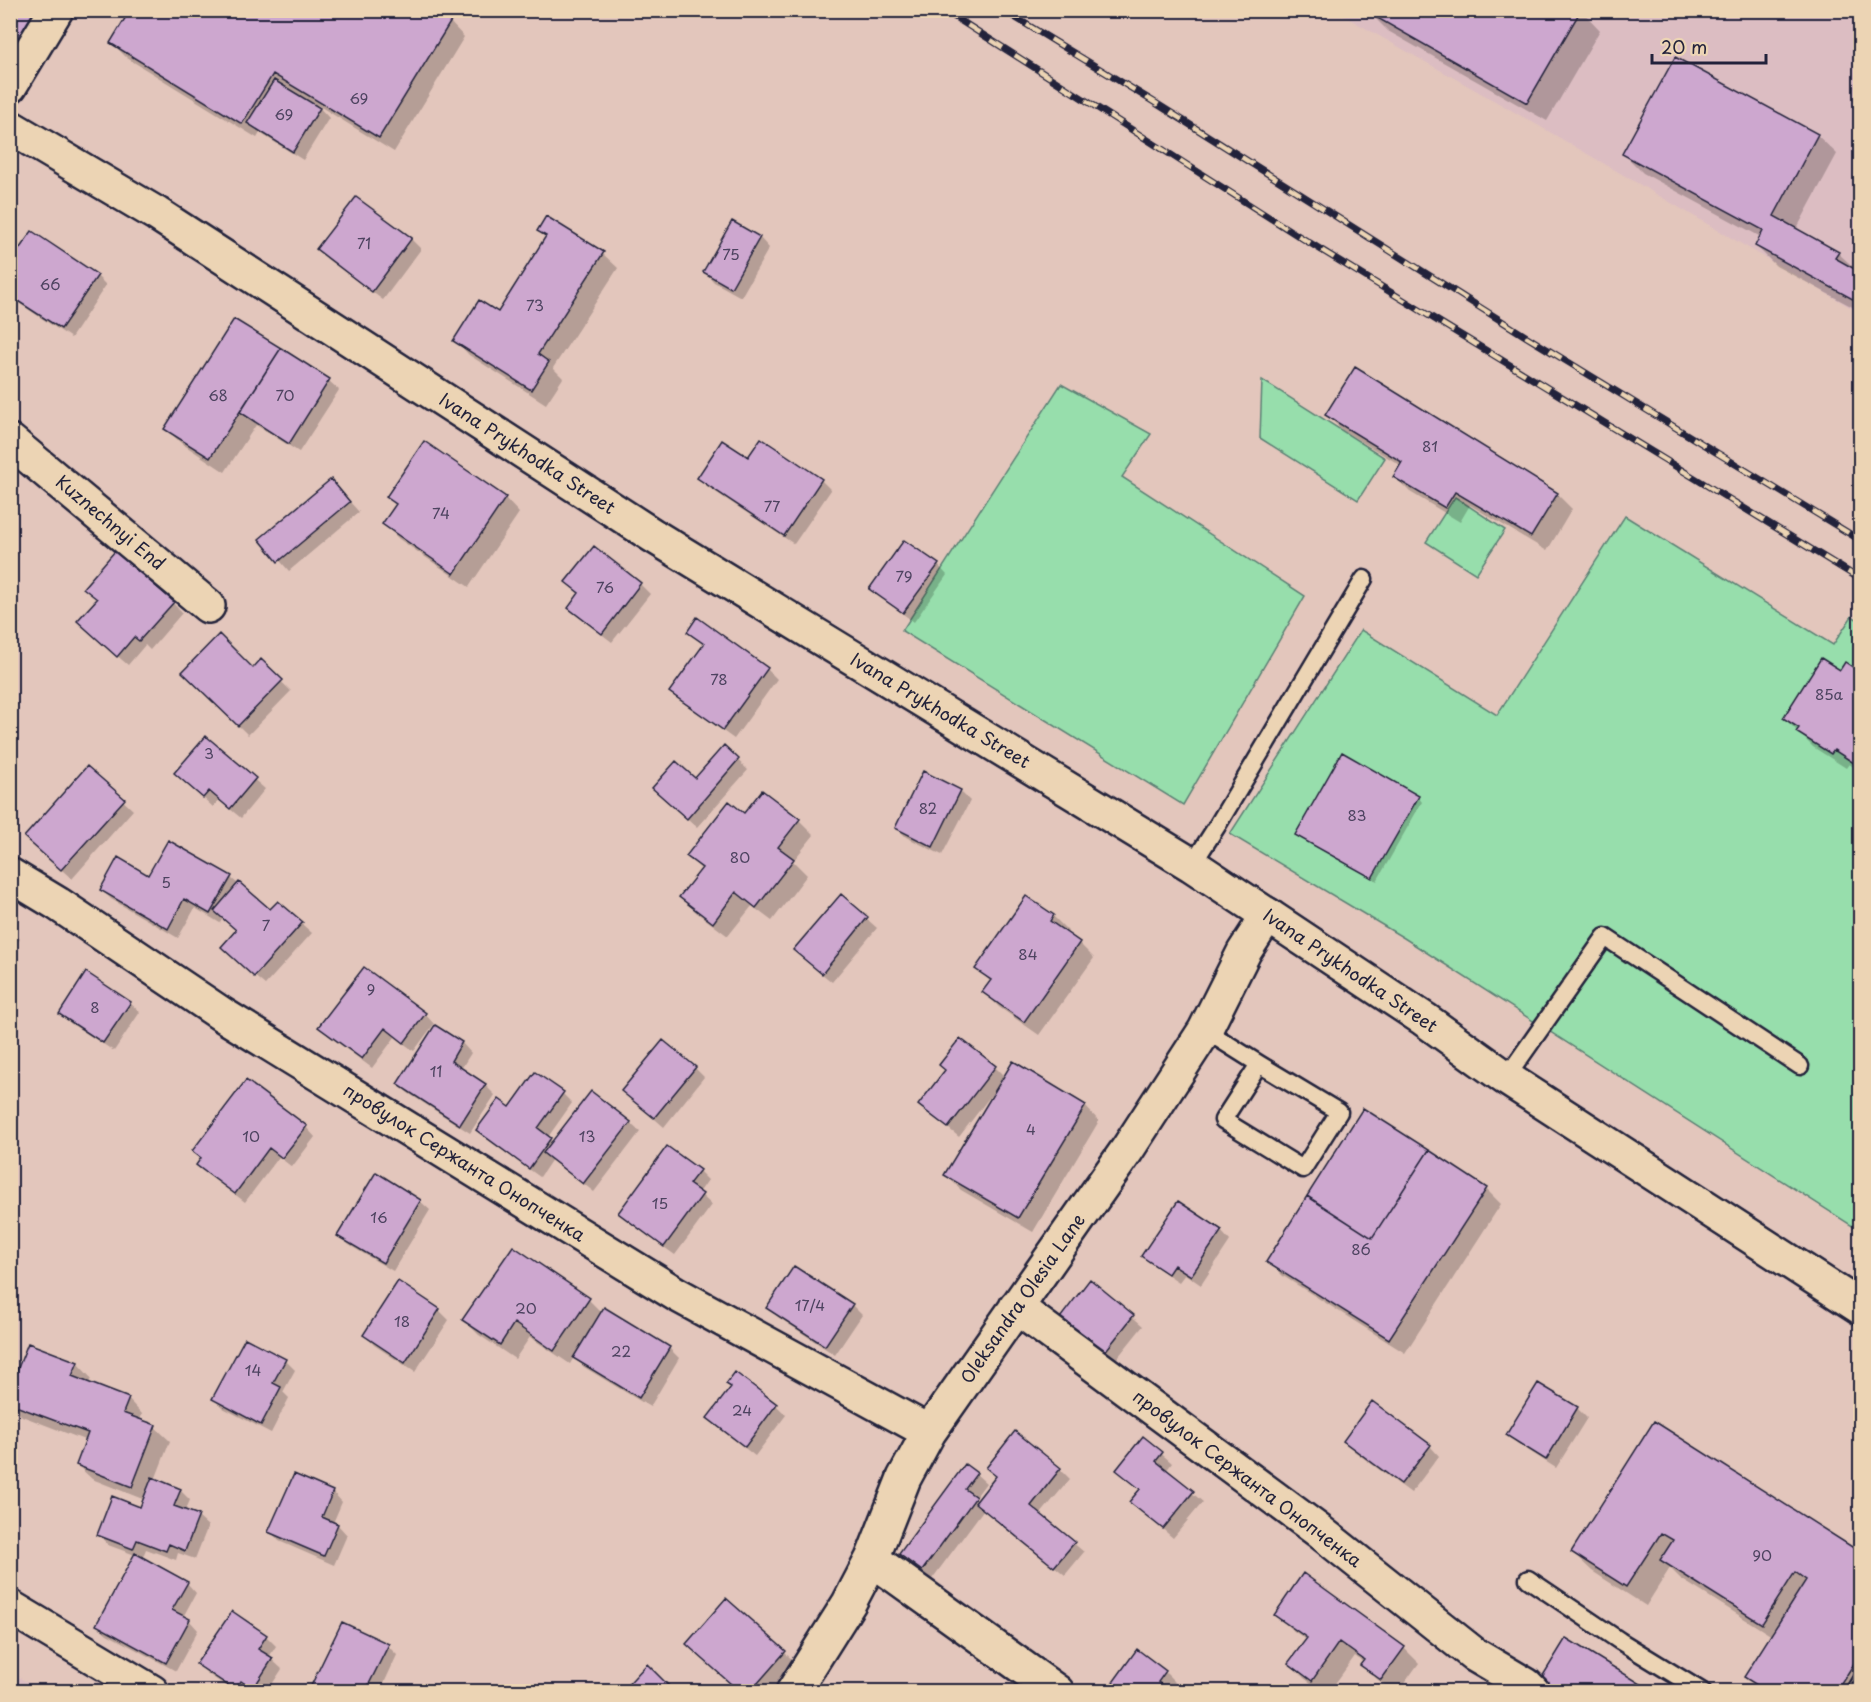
<svg xmlns="http://www.w3.org/2000/svg" width="1871" height="1702" viewBox="0 0 1871 1702" font-family="'Playpen Sans',sans-serif">
	<style>
		.built { fill: #dcbdc2 }
		.green { fill: #97deac; stroke: #5c8074; stroke-width: 1.5 }
		.shadow { fill: #0003 }
		.building { fill: #cda7cf; stroke: #22223b; stroke-width: 1.5 }
		.lines { fill: none; stroke-linecap: round; stroke-linejoin: round }
		.lane-casing { stroke: #22223b; stroke-width: 21 }
		.street-casing { stroke: #22223b; stroke-width: 38 }
		.secondary-casing { stroke: #22223b; stroke-width: 38 }
		.lane { stroke: #ecd4b4; stroke-width: 16 }
		.street { stroke: #ecd4b4; stroke-width: 33 }
		.secondary { stroke: #ecd4b4; stroke-width: 33 }
		.rail-casing { stroke: #22223b; stroke-width: 7 }
		.rail { stroke: #ecd4b4; stroke-width: 4.5; stroke-dasharray: 14; stroke-linecap: butt }
		.labels { text-anchor: middle; stroke-width: 6; stroke-linejoin: round; paint-order: stroke }
		.number-label { font-size: 15px; fill: #4d4360 }
		.street-label { font-size: 18px; fill: #22223b; stroke: #ecd4b4 }
	</style>
	<rect width="100%" height="100%" fill="#e3c6bc"/>
	<filter id="ink" filterUnits="userSpaceOnUse"><feTurbulence type="fractalNoise" baseFrequency=".0167" numOctaves="2"/><feDisplacementMap in="SourceGraphic" scale="12" xChannelSelector="R" yChannelSelector="G"/><feConvolveMatrix kernelMatrix="1 2 1 2 8 2 1 2 1" color-interpolation-filters="sRGB"/></filter>
	<g filter="url(#ink)">
		<path class="built" d="M1335,11H1860V313L1548,131Z
			M10,1673H11L42,1691H11Z"/>
		<path class="green" d="M1262,380L1385,458L1358,500L1260,438Z
			M1061,384L1151,434L1122,477L1305,596L1183,805L902,631Z
			M1455,497L1505,530L1476,574L1426,542Z
			M1625,516L1833,645L1852,616L1860,621V1231L1404,938L1230,834L1361,630L1497,715Z"/>
		<path class="shadow" d="M1370,10H1581L1600,30L1547,121L1388,31L1369,12Z
			M450,22L464,37L394,152L316,104L329,118L303,160L260,133L257,138L127,58L112,43Z
			M1817,135L1837,154L1796,230L1838,253L1860,273V311L1776,266L1756,246L1761,237L1643,173L1624,154Z
			M356,199L411,239L421,249L383,300L327,259L318,249Z
			M733,223L760,238L769,248L741,297L714,282L705,272Z
			M539,230L603,254L618,268L553,368L563,378L546,404L469,355L455,340L498,314L547,238Z
			M10,265L97,276L106,285L71,338L10,297Z
			M235,321L329,381L339,390L299,452L256,425L225,472L181,443L166,429Z
			M1327,415L1557,494L1572,509L1547,551L1470,505L1460,522L1410,492L1395,477L1402,466L1342,430Z
			M748,460L821,480L831,490L794,544L708,487L699,478Z
			M331,481L359,512L289,571L261,539Z
			M388,497L505,498L519,513L469,587L399,539L384,524L396,506Z
			M938,565L947,575L914,622L881,598L871,589Z
			M567,582L640,584L650,594L612,642L579,617L570,608L580,594Z
			M85,587L173,603L182,613L150,650L145,645L128,665L88,631L98,600Z
			M689,632L767,669L777,679L734,739L681,701L671,692L705,646Z
			M261,662L291,691L248,735L184,672L253,670Z
			M1846,664L1860,674V771L1849,764L1846,768L1813,747L1784,718L1841,672Z
			M206,738L265,789L241,818L219,800L213,807L176,773Z
			M724,747L748,770L697,827L664,798L695,780Z
			M88,768L133,810L72,879L35,846Z
			M960,791L970,801L942,855L906,837L896,827Z
			M762,792L799,820L814,835L793,861L807,875L772,921L752,906L728,936L696,912L681,897L702,870L688,856L744,815Z
			M1418,797L1422,802L1377,881L1302,839L1297,835Z
			M148,877L231,878L270,911L278,903L312,933L265,985L232,957L237,931L223,918L220,923L195,908L178,938L111,899L102,890Z
			M841,896L877,928L832,982L805,960Z
			M1027,898L1053,916L1068,931L1066,934L1079,943L1094,958L1039,1035L999,1007L984,992L991,982L977,969Z
			M10,930L20,939L10,952Z
			M130,1003L140,1012L114,1051L70,1023L61,1013Z
			M425,1014L434,1024L414,1051L395,1037L372,1068L330,1037L320,1027Z
			M436,1027L462,1043L471,1053L461,1069L485,1085L495,1095L470,1133L408,1093L398,1084Z
			M995,1067L1005,1077L1085,1106L1099,1121L1033,1232L961,1190L946,1175L996,1091L995,1090L959,1137L920,1105L946,1071Z
			M695,1068L704,1077L664,1127L633,1100Z
			M563,1094L572,1103L548,1137L553,1142L630,1123L640,1132L594,1192L552,1159L540,1177L488,1140L478,1130L511,1109Z
			M306,1127L315,1137L292,1167L279,1157L245,1202L208,1174L198,1165Z
			M699,1171L708,1180L699,1193L712,1205L675,1255L629,1222L620,1212Z
			M1486,1189L1501,1204L1405,1353L1283,1276L1268,1261Z
			M420,1201L430,1210L393,1271L349,1245L339,1235Z
			M1221,1231L1230,1241L1201,1285L1185,1274L1179,1282L1153,1265L1143,1255Z
			M794,1268L852,1305L862,1315L835,1355L778,1317L768,1308Z
			M1091,1281L1143,1326L1114,1362L1062,1318Z
			M399,1283L439,1310L449,1320L415,1372L374,1345L365,1335Z
			M589,1300L602,1313L604,1309L669,1348L679,1358L650,1407L584,1367L574,1357L570,1364L530,1337L515,1359L479,1335L464,1320Z
			M285,1360L295,1370L283,1392L289,1398L271,1433L223,1408L214,1399Z
			M77,1363L91,1378L89,1384L128,1399L142,1414L140,1421L155,1427L170,1441L155,1480L180,1490L190,1500L185,1512L198,1517L208,1526L195,1559L178,1553L176,1560L146,1549L142,1559L187,1583L196,1593L183,1617L189,1620L198,1630L176,1671L107,1634L97,1625L135,1555L108,1545L99,1535L141,1509L145,1500L92,1479L77,1465L87,1441L22,1416L10,1405V1392Z
			M735,1374L776,1405L786,1415L755,1456L719,1428L709,1418L732,1388Z
			M1539,1385L1577,1408L1587,1418L1556,1468L1518,1444L1508,1435Z
			M1655,1423L1860,1554V1692H1761L1746,1677L1772,1636L1681,1579L1670,1568L1646,1606L1592,1571L1572,1552Z
			M1143,1438L1172,1463L1166,1471L1203,1502L1173,1538L1131,1502L1141,1490L1118,1470Z
			M1345,1441L1430,1446L1439,1456L1411,1493L1354,1451Z
			M988,1468L1060,1469L1070,1479L1040,1515L1084,1552L1065,1575L984,1509L932,1579L911,1564L901,1554L976,1474L986,1483L975,1498L978,1501L997,1477Z
			M294,1476L333,1492L342,1502L333,1523L338,1525L347,1535L334,1565L279,1541L270,1531Z
			M1304,1576L1404,1648L1419,1663L1398,1692H1394L1377,1679L1362,1665L1364,1663L1355,1656L1329,1692H1323L1304,1678L1290,1663L1307,1640L1291,1629L1276,1614Z
			M726,1600L795,1662L769,1692H741Z
			M232,1613L266,1636L276,1646L269,1657L282,1669L267,1692L251,1690L250,1692H235L208,1674L198,1664Z
			M388,1646L397,1655L380,1692H309Z
			M1165,1672L1175,1682L1168,1691L1107,1692Z"/>
		<path class="building" d="M10,10H36L10,56Z
			M130,10H433L451,21L379,138L273,74L242,124L110,43Z
			M1368,10H1581L1527,103L1367,12Z
			M1675,57L1818,134L1774,216L1839,252L1835,258L1860,272V303L1755,246L1763,230L1622,154Z
			M274,80L320,108L293,152L247,123Z
			M356,197L412,238L372,292L316,249Z
			M546,216L604,252L538,354L549,362L531,390L453,341L479,300L498,312L546,236L537,231Z
			M732,221L760,237L731,288L703,272Z
			M32,231L98,275L61,329L10,296V262Z
			M234,319L281,348L210,458L164,429Z
			M281,348L330,379L289,444L240,412Z
			M1355,367L1558,493L1531,537L1455,492L1445,508L1393,477L1402,462L1325,415Z
			M761,438L822,479L784,536L697,478L722,440L748,457Z
			M424,441L506,497L454,574L382,524L396,504L386,497Z
			M331,479L350,502L278,562L259,539Z
			M904,540L939,564L903,613L869,589Z
			M594,546L641,583L602,634L568,608L579,593L565,582Z
			M115,551L174,602L139,641L134,637L117,657L77,621L97,599L83,588Z
			M697,617L768,668L723,730L669,692L704,644L687,632Z
			M219,634L253,668L261,659L283,680L238,726L182,672Z
			M1821,658L1840,670L1845,662L1860,672V767L1834,750L1831,754L1796,732L1799,728L1783,718Z
			M206,736L256,778L230,809L209,791L203,798L174,773Z
			M724,745L739,759L687,819L652,788L676,761L695,778Z
			M1342,752L1419,796L1372,878L1295,835Z
			M87,766L125,799L61,870L24,837Z
			M923,771L961,790L933,847L895,828Z
			M762,790L800,819L778,847L794,859L756,908L736,892L713,923L679,897L702,868L686,856L729,801L744,813Z
			M168,840L232,876L210,914L184,899L168,929L100,890L118,857L148,875Z
			M239,882L270,909L278,901L303,922L254,977L221,947L236,930L214,911Z
			M841,894L868,917L822,974L793,950Z
			M1026,896L1054,915L1050,921L1080,942L1024,1022L982,992L991,980L975,969Z
			M364,967L426,1013L404,1043L385,1028L362,1059L318,1027Z
			M86,972L131,1002L103,1043L59,1014Z
			M435,1025L462,1042L451,1061L486,1084L460,1125L397,1084Z
			M960,1038L996,1066L948,1128L918,1105L945,1070L939,1065Z
			M663,1040L696,1067L654,1118L621,1091Z
			M1013,1061L1086,1105L1018,1218L944,1175Z
			M535,1072L564,1092L538,1128L551,1138L529,1169L476,1130L499,1099L510,1107Z
			M246,1080L307,1126L282,1158L269,1148L235,1194L196,1165L201,1158L192,1151Z
			M591,1091L631,1122L583,1184L543,1153Z
			M1363,1108L1429,1150L1372,1238L1307,1196Z
			M667,1146L700,1170L689,1184L703,1194L664,1247L618,1213Z
			M1429,1150L1487,1188L1389,1339L1266,1262L1307,1196L1372,1238Z
			M376,1172L421,1200L383,1263L337,1236Z
			M1178,1201L1222,1230L1191,1276L1174,1265L1168,1274L1141,1256Z
			M513,1246L590,1298L554,1351L514,1323L500,1345L462,1320Z
			M794,1266L853,1304L825,1346L766,1308Z
			M1090,1279L1134,1315L1104,1353L1060,1318Z
			M398,1281L440,1309L405,1363L363,1335Z
			M604,1307L670,1347L639,1398L573,1358Z
			M245,1338L286,1359L273,1383L281,1387L261,1425L212,1399Z
			M28,1343L78,1362L72,1376L129,1398L123,1413L156,1425L132,1487L76,1465L88,1433L10,1404V1388Z
			M735,1372L777,1404L745,1447L707,1418L731,1387L726,1384Z
			M1538,1383L1578,1407L1546,1460L1506,1435Z
			M1372,1401L1431,1445L1401,1484L1343,1441Z
			M1654,1421L1860,1552V1654L1836,1692H1768L1744,1677L1806,1580L1795,1572L1762,1624L1660,1560L1673,1540L1661,1533L1626,1587L1571,1552Z
			M1015,1431L1061,1468L1031,1506L1075,1542L1054,1567L975,1503L996,1476L986,1468Z
			M1143,1436L1163,1452L1156,1461L1194,1491L1163,1529L1129,1502L1140,1489L1116,1470Z
			M965,1464L977,1473L965,1489L976,1497L922,1571L899,1554Z
			M294,1474L333,1491L322,1517L338,1524L324,1556L268,1532Z
			M152,1477L181,1489L174,1506L199,1515L185,1551L169,1544L166,1551L137,1540L133,1549L97,1535L112,1496L140,1507Z
			M135,1553L188,1582L172,1610L190,1619L166,1663L96,1625Z
			M1303,1573L1405,1647L1381,1680L1360,1665L1364,1660L1339,1642L1312,1681L1288,1663L1307,1638L1274,1615Z
			M726,1598L786,1651L750,1692H740L686,1644Z
			M232,1611L267,1635L258,1649L273,1658L253,1689L241,1681L235,1690L196,1664Z
			M342,1622L389,1644L365,1692H308Z
			M1566,1638L1654,1692H1556L1539,1682Z
			M1137,1649L1166,1671L1158,1682L1171,1692H1106Z
			M647,1664L675,1692H621Z"/>
		<g class="lines">
			<g class="lane-casing">
				<path id="lane" d="M1192,865L1217,826L1364,579
					M1205,1030L1259,1064L1339,1112L1303,1169L1223,1120L1259,1064
					M1506,1078L1605,937L1800,1066
					M1528,1579L1620,1641L1703,1692
					M1854,1692L1860,1682"/>
			</g>
			<g class="street-casing">
				<path id="street" d="M10,86L56,10
					M10,441L208,606
					M10,875L58,904L223,1015L676,1294L929,1432
					M1016,1307L1319,1531L1475,1655L1526,1685L1533,1692
					M872,1559L1057,1692
					M10,1607L152,1692
					M793,1692L849,1603L872,1559L904,1478L929,1432L1127,1150L1205,1030L1244,952L1268,915"/>
			</g>
			<g class="secondary-casing">
				<path id="secondary" d="M10,127L157,214L652,535L1192,865L1424,1019L1506,1078L1860,1307"/>
			</g>
			<use href="#lane" class="lane"/>
			<use href="#street" class="street"/>
			<use href="#secondary" class="secondary"/>
			<g class="rail-casing">
				<path id="rail" d="M944,10L1297,235L1860,579
					M1003,10L1154,102L1527,337L1860,540"/>
			</g>
			<use href="#rail" class="rail"/>
		</g>
	</g>
	<g class="labels">
		<g class="number-label">
			<text x="359" y="104">69</text>
			<text x="284" y="120">69</text>
			<text x="364" y="249">71</text>
			<text x="731" y="260">75</text>
			<text x="50" y="290">66</text>
			<text x="535" y="311">73</text>
			<text x="218" y="401">68</text>
			<text x="285" y="401">70</text>
			<text x="1430" y="452">81</text>
			<text x="772" y="512">77</text>
			<text x="441" y="519">74</text>
			<text x="904" y="582">79</text>
			<text x="605" y="593">76</text>
			<text x="719" y="685">78</text>
			<text x="1829" y="700">85а</text>
			<text x="209" y="759">3</text>
			<text x="928" y="814">82</text>
			<text x="1357" y="821">83</text>
			<text x="740" y="863">80</text>
			<text x="166" y="888">5</text>
			<text x="266" y="931">7</text>
			<text x="1028" y="960">84</text>
			<text x="371" y="995">9</text>
			<text x="95" y="1013">8</text>
			<text x="436" y="1077">11</text>
			<text x="1031" y="1135">4</text>
			<text x="251" y="1142">10</text>
			<text x="587" y="1142">13</text>
			<text x="660" y="1209">15</text>
			<text x="379" y="1223">16</text>
			<text x="1361" y="1255">86</text>
			<text x="810" y="1311">17/4</text>
			<text x="526" y="1314">20</text>
			<text x="402" y="1327">18</text>
			<text x="621" y="1357">22</text>
			<text x="253" y="1376">14</text>
			<text x="742" y="1416">24</text>
			<text x="1762" y="1561">90</text>
		</g>
		<g class="street-label">
			<text transform="translate(527 454) rotate(33)" y="6">Ivana Prykhodka Street</text>
			<text transform="translate(110 523) rotate(40)" y="6">Kuznechnyi End</text>
			<text transform="translate(940 711) rotate(31)" y="6">Ivana Prykhodka Street</text>
			<text transform="translate(1350 971) rotate(34)" y="6">Ivana Prykhodka Street</text>
			<text transform="translate(464 1163) rotate(32)" y="6">провулок Сержанта Онопченка</text>
			<text transform="translate(1023 1299) rotate(-55)" y="6">Oleksandra Olesia Lane</text>
			<text transform="translate(1247 1479) rotate(37)" y="6">провулок Сержанта Онопченка</text>
		</g>
	</g>
	<rect width="1871" height="1702" fill="none" stroke="#ecd4b4" stroke-width="36"/>
	<rect x="18" y="18" width="1835" height="1666" fill="none" stroke="#22223b" stroke-width="2" filter="url(#ink)"/>
	<path d="M1652 54v9h114v-9" fill="none" stroke="#22223b" stroke-width="3"/>
	<text x="1661" y="54" font-size="18" fill="#22223b" stroke="#ecd4b4" stroke-width="4.5" paint-order="stroke">20 m</text>
</svg>
